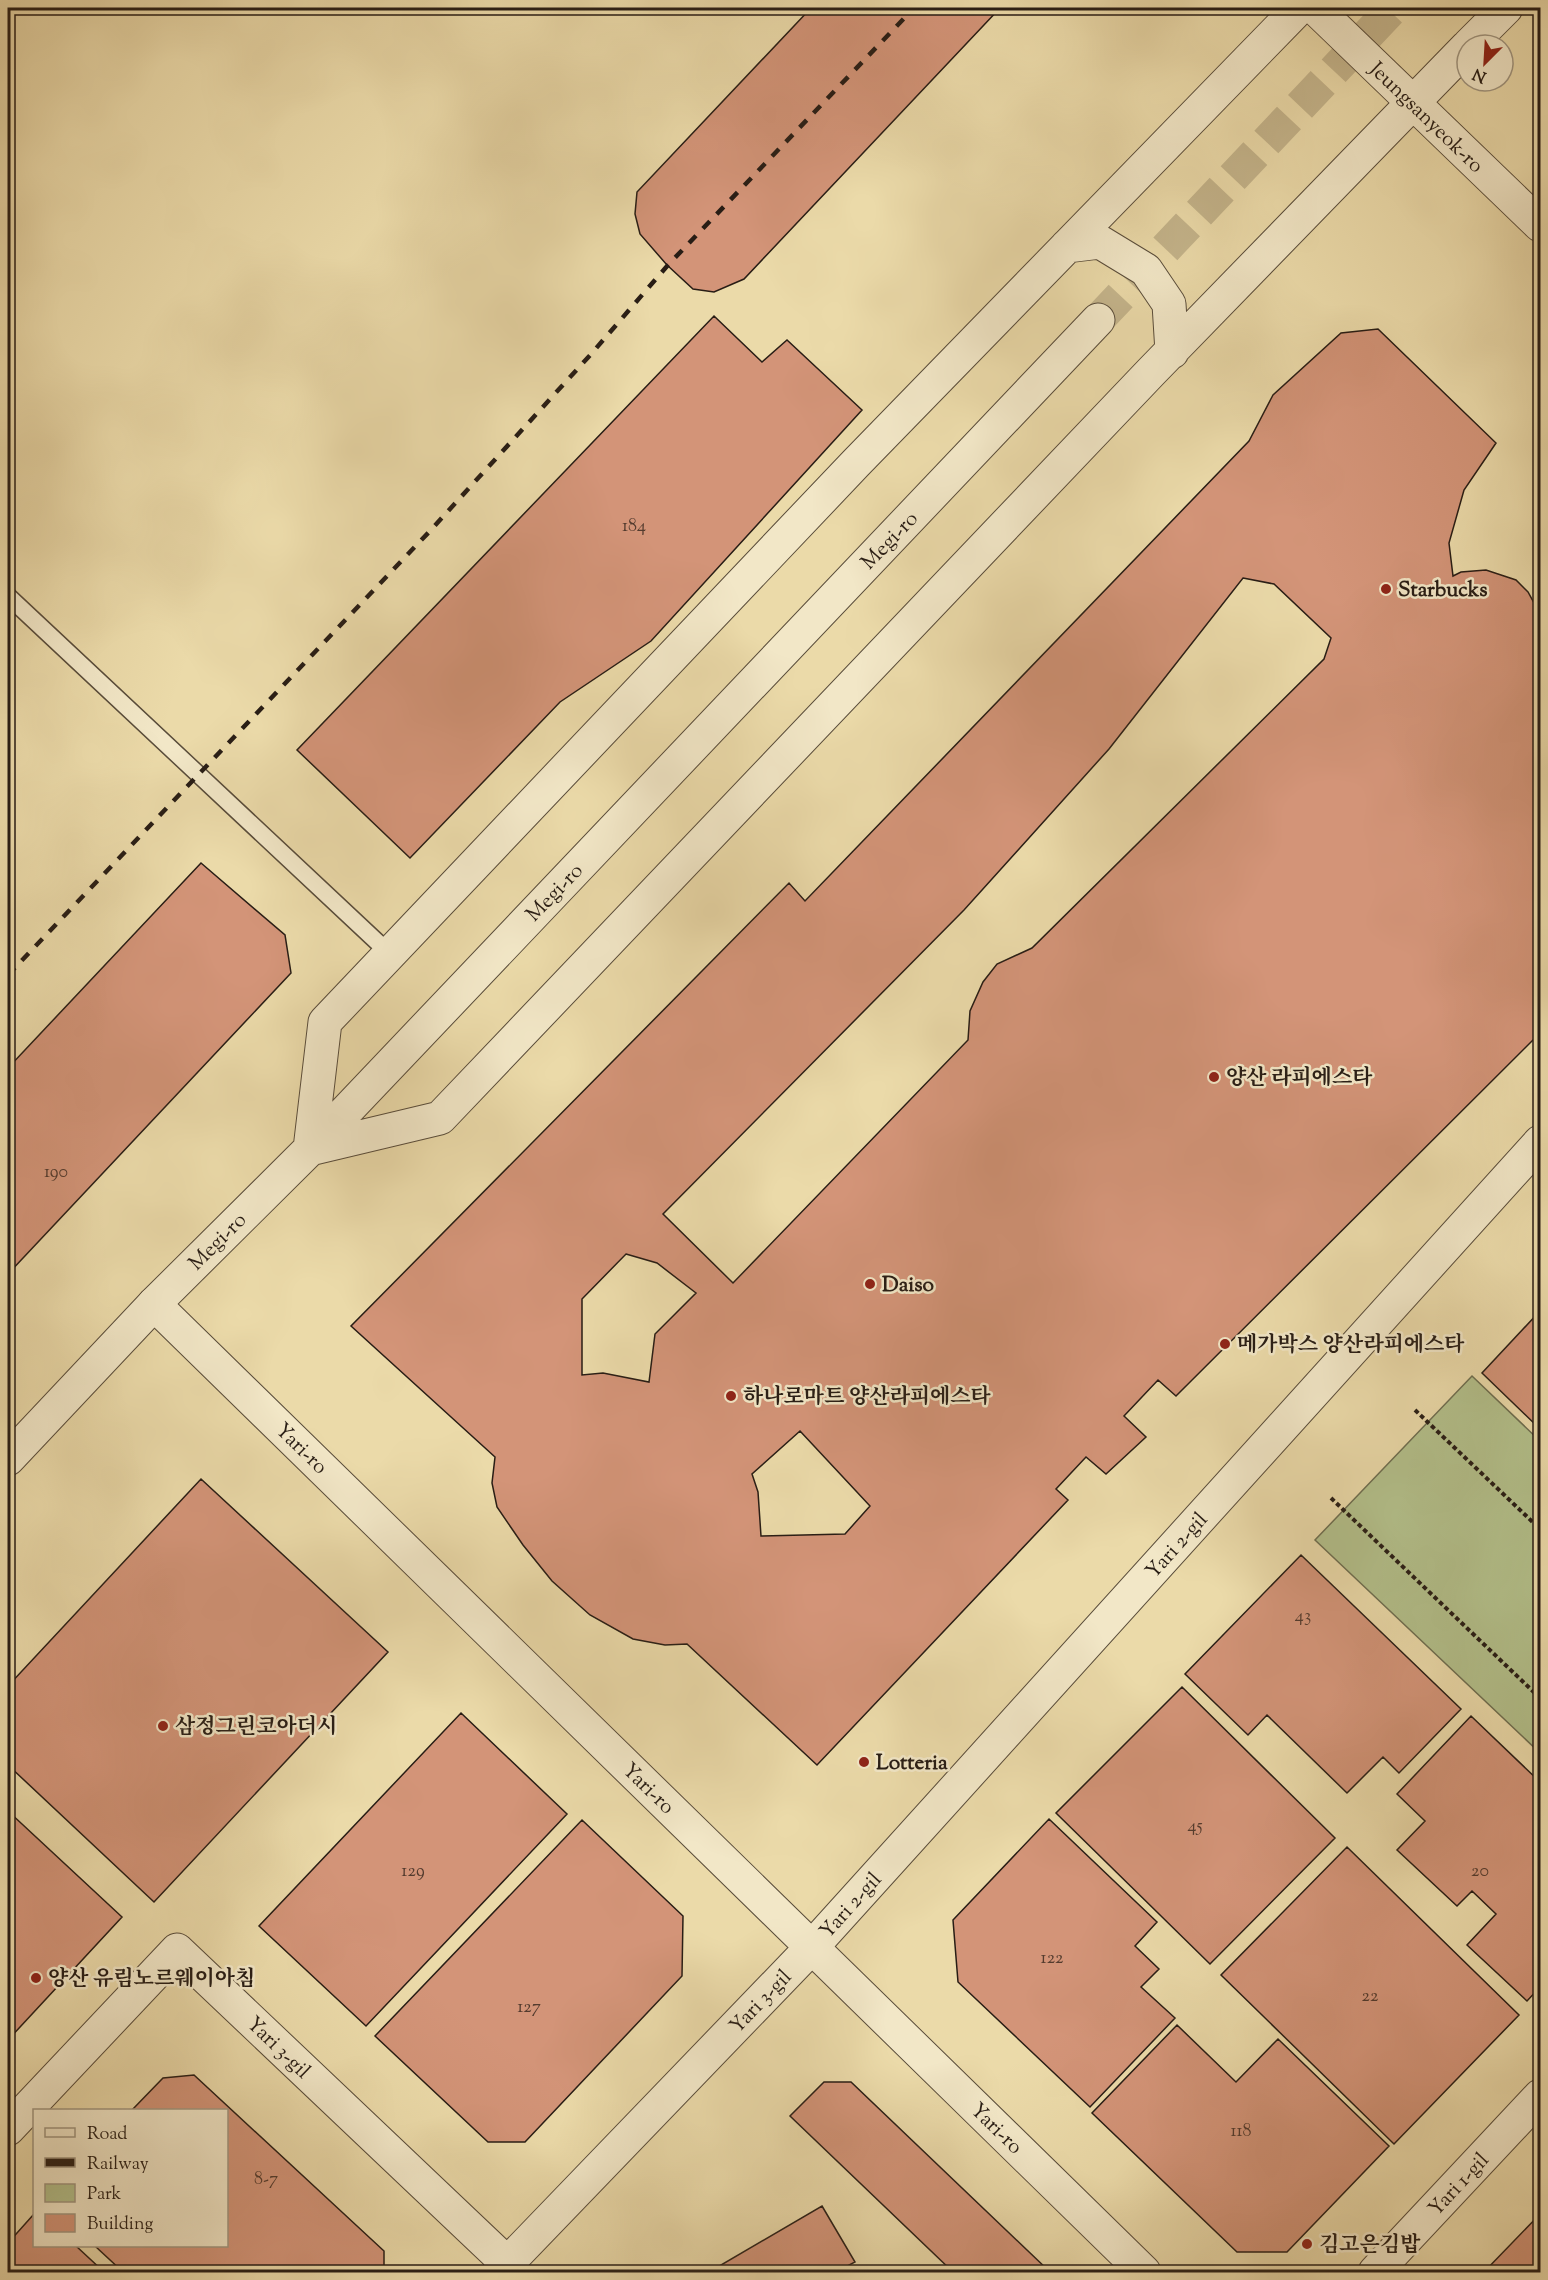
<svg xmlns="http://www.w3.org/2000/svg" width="1548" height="2280" viewBox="0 0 1548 2280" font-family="'Sorts Mill Goudy','Noto Serif KR',serif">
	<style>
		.green { fill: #b3c08b; stroke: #6e6e50; stroke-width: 1.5 }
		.building { fill: #d39478; stroke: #281d15; stroke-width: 1.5; fill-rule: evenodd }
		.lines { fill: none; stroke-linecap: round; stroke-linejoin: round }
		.tertiary-tunnel { stroke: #c4b48b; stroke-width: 33; stroke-dasharray: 33 16; stroke-linecap: butt }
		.service-casing { stroke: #594c3a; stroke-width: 19 }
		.minor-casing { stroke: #594c3a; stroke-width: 35 }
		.tertiary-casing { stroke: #594c3a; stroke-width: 35 }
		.path { stroke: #281d15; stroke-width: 4; stroke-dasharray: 4.5 3; stroke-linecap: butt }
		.service { stroke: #f2e7c7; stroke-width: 16 }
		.minor { stroke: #f2e7c7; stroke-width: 33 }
		.tertiary { stroke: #f2e7c7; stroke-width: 33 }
		.rail { stroke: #281d15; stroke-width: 4.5; stroke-dasharray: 10 10; stroke-linecap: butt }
		.poi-dot { fill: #8f2418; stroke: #f2e7c7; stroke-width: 2 }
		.labels { text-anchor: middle; stroke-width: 5; stroke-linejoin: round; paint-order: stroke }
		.number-label { font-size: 18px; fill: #533b2e }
		.street-label { font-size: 21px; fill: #281d15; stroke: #f2e7c7 }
		.poi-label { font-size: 21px; font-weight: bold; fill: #281d15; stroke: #f2e7c7; text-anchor: start }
	</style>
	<rect width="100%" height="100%" fill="#ebdaa9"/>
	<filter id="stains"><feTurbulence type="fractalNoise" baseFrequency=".00333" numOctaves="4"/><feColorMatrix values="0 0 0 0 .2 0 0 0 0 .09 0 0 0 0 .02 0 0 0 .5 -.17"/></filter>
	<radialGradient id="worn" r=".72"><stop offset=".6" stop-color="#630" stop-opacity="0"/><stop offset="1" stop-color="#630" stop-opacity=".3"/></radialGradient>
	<path class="green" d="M1472,1376L1540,1441V1753L1315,1540Z"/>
	<path class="building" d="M811,8H1000L744,279L714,292L693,289L667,265L640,234L635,214L637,192Z
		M714,316L762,362L787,340L862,410L651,641L560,702L410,858L297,750Z
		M1378,329L1496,443L1464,490L1449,543L1453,576L1461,572L1486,570L1516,580L1528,592L1540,614V1033L1176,1396L1158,1380L1124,1416L1146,1437L1106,1474L1086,1457L1056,1489L1068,1500L817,1765L687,1644L665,1645L633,1639L590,1615L552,1581L523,1545L497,1507L492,1483L495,1457L351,1326L789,883L805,901L1249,441L1273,395L1341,333ZM1243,578L1274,584L1331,638L1324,659L1032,948L997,964L983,982L970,1011L968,1040L733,1283L663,1214L964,910L1109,749ZM626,1254L657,1263L696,1293L655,1334L649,1382L603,1373L582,1375V1299ZM800,1431L870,1506L845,1534L761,1536L758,1492L752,1474Z
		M201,863L285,935L291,973L8,1274V1068Z
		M1540,1311V1429L1482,1373Z
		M201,1479L388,1652L154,1902L8,1765V1686Z
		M1301,1555L1461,1709L1399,1773L1383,1757L1347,1793L1267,1715L1248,1735L1185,1674Z
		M1182,1687L1335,1838L1210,1964L1056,1813Z
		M461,1713L567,1814L366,2026L259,1926Z
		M1471,1716L1540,1782V1987L1527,2001L1467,1945L1496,1914L1472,1891L1457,1906L1397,1850L1425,1821L1397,1794Z
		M8,1811L122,1917L8,2040Z
		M1049,1819L1157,1922L1135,1946L1159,1969L1141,1987L1175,2018L1090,2107L958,1982L953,1920Z
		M582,1820L683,1916L682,1976L525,2142H488L375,2036Z
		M1347,1847L1519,2015L1394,2144L1221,1975Z
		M1177,2025L1236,2082L1278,2039L1389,2146L1287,2252H1237L1092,2113Z
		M194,2075L384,2251V2272H123L95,2246H226V2110H132L163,2078Z
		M824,2082H851L1050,2272H953L790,2116Z
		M822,2206L855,2262L836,2272H709Z
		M34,2214V2246H76L104,2272H8V2243Z
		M1540,2214V2272H1484Z"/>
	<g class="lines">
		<path class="tertiary-tunnel" d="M1098,320L1393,8"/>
		<g class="service-casing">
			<path id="service" d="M8,596L389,953"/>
		</g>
		<g class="minor-casing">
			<path id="minor" d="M154,1304L1144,2272
				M8,2129L177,1950L508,2264
				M499,2272L812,1947L1540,1142
				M1375,2272L1540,2096"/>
		</g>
		<g class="tertiary-casing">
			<path id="tertiary" d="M1315,8L1540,225
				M1469,45L1506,8
				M1067,246L1100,242L1146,270L1169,304L1172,352
				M310,1149L440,1118L1151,372L1467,47
				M310,1149L325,1022L856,463L1299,8
				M8,1459L154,1304L310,1149L1098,320"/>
		</g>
		<path class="path" d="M1415,1410L1540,1529
			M1331,1498L1540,1698"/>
		<use href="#service" class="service"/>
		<use href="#minor" class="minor"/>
		<use href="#tertiary" class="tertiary"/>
		<path class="rail" d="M8,975L429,532L592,353L668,265L914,8"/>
	</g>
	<g class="poi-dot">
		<circle cx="1386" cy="589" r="6"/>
		<circle cx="1214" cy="1077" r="6"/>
		<circle cx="870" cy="1284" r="6"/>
		<circle cx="1225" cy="1344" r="6"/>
		<circle cx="731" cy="1396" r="6"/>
		<circle cx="163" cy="1726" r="6"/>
		<circle cx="864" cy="1762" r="6"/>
		<circle cx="36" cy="1978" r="6"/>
		<circle cx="1307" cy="2244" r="6"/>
	</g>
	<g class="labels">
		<g class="number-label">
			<text x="634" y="531">184</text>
			<text x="56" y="1177">190</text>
			<text x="1303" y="1621">43</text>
			<text x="1195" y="1831">45</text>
			<text x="413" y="1876">129</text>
			<text x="1480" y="1876">20</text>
			<text x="1052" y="1963">122</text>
			<text x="1370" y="2001">22</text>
			<text x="529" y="2012">127</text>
			<text x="1241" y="2136">118</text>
			<text x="266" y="2184">8-7</text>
		</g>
		<g class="street-label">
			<text transform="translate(1427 117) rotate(44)" y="7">Jeungsanyeok-ro</text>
			<text transform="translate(889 540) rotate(-46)" y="7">Megi-ro</text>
			<text transform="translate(554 892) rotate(-46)" y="7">Megi-ro</text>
			<text transform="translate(217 1241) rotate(-45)" y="7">Megi-ro</text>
			<text transform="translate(302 1448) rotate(44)" y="7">Yari-ro</text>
			<text transform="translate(1176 1545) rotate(-48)" y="7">Yari 2-gil</text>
			<text transform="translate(649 1788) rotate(44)" y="7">Yari-ro</text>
			<text transform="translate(850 1905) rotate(-48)" y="7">Yari 2-gil</text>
			<text transform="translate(760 2001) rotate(-46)" y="7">Yari 3-gil</text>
			<text transform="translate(279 2047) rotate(44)" y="7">Yari 3-gil</text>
			<text transform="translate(997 2128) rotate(44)" y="7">Yari-ro</text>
			<text transform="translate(1458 2184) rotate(-47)" y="7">Yari 1-gil</text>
		</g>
		<g class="poi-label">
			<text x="1398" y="596">Starbucks</text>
			<text x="1226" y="1084">양산 라피에스타</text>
			<text x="882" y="1291">Daiso</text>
			<text x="1237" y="1351">메가박스 양산라피에스타</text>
			<text x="743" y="1403">하나로마트 양산라피에스타</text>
			<text x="175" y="1733">삼정그린코아더시</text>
			<text x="876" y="1769">Lotteria</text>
			<text x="48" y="1985">양산 유림노르웨이아침</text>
			<text x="1319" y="2251">김고은김밥</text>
		</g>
	</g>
	<rect width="1548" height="2280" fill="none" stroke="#ebdaa9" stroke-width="30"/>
	<rect x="9" y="9" width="1530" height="2262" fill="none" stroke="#281d15" stroke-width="3"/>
	<rect x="15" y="15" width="1518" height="2250" fill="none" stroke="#281d15" stroke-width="1.5"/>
	<rect x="33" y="2109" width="195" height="138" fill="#f2e7c7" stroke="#a19680" stroke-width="1.5"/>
	<rect x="45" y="2128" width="30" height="9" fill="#f2e7c7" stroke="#a19680" stroke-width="1.5"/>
	<text x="87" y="2139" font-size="18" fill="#281d15">Road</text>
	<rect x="45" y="2158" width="30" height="9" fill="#281d15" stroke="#a19680" stroke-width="1.5"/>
	<text x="87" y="2169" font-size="18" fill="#281d15">Railway</text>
	<rect x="45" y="2184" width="30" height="18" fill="#b3c08b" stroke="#a19680" stroke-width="1.5"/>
	<text x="87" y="2199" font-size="18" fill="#281d15">Park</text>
	<rect x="45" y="2214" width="30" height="18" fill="#d39478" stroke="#a19680" stroke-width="1.5"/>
	<text x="87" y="2229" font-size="18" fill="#281d15">Building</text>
	<g transform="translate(1485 63) rotate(204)"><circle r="28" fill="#f2e7c7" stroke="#a19680" stroke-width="1.5"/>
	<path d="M0-4.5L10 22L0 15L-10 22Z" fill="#8f2418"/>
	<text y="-9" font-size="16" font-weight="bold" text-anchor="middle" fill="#281d15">N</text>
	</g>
	<rect width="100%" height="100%" filter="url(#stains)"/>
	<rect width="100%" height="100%" fill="url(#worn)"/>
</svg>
